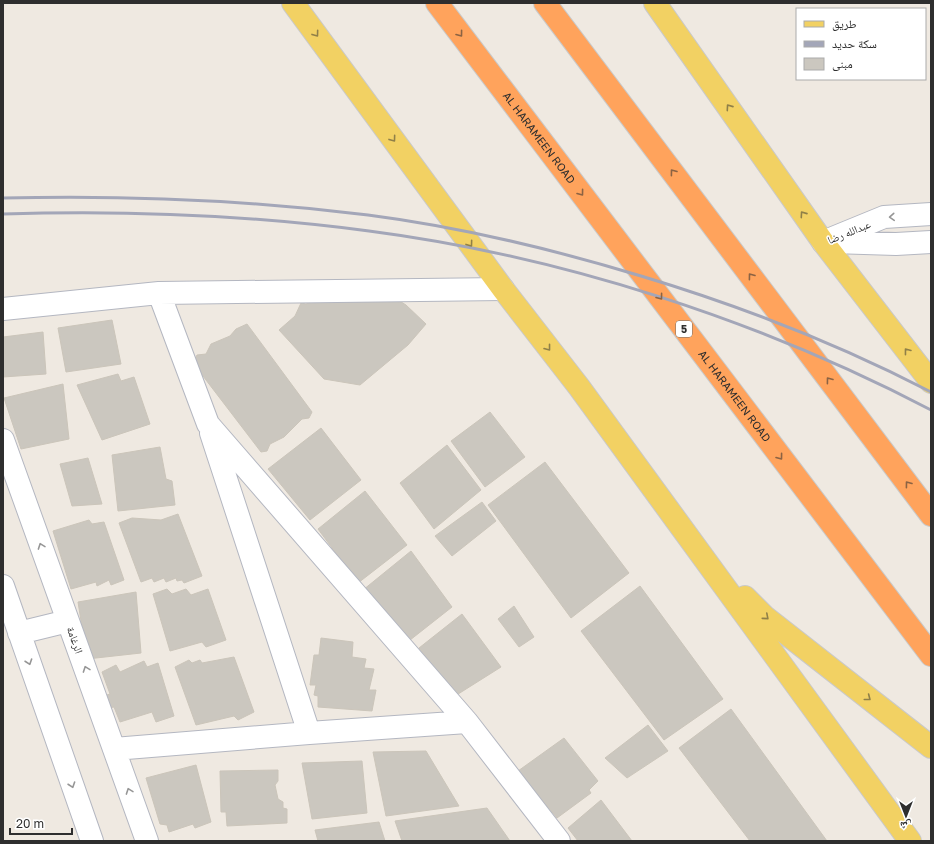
<svg xmlns="http://www.w3.org/2000/svg" width="934" height="844" viewBox="0 0 934 844" font-family="'Golos Text','Noto Naskh Arabic',sans-serif">
	<style>
		.building { fill: #cbc7bf; stroke: #cbc5ba }
		.lines { fill: none; stroke-linecap: round; stroke-linejoin: round }
		.minor-casing { stroke: #b4b7c1; stroke-width: 24 }
		.major-casing { stroke: #c9c9c9; stroke-width: 24 }
		.highway-casing { stroke: #c9c9c9; stroke-width: 24 }
		.minor { stroke: #fff; stroke-width: 22 }
		.major { stroke: #f2d163; stroke-width: 22 }
		.highway { stroke: #ffa35c; stroke-width: 22 }
		.rail { stroke: #a3a6b8; stroke-width: 3 }
		.oneway { stroke: #908048 }
		.oneway2 { stroke: #8c6343 }
		.oneway3 { stroke: #969696 }
		.labels { text-anchor: middle; stroke-width: 3; stroke-linejoin: round; paint-order: stroke }
		.shield { fill: #fff; stroke: #6d6d6d; stroke-width: 1 }
		.shield-label { font-size: 10px; font-weight: bold; fill: #2e2e2e }
		.street-label { font-size: 11px; fill: #2e2e2e; stroke: #fff }
	</style>
	<rect width="100%" height="100%" fill="#efe9e1"/>
	<path class="building" d="M382,290L406,305L426,324L408,345L360,385L324,379L279,330L295,316L301,303L306,304L324,296Z
		M112,320L121,364L66,372L58,328Z
		M247,324L312,412L309,418L302,419L284,437L270,444L267,451L261,452L193,363L197,355L206,354L211,344L230,336L236,329Z
		M43,332L46,374L3,377V337Z
		M118,374L121,381L134,377L150,424L102,440L77,385Z
		M63,384L69,439L21,449L4,398Z
		M490,412L525,457L485,487L451,441Z
		M321,428L361,480L310,520L268,469Z
		M447,445L481,490L434,529L400,483Z
		M160,447L166,479L172,481L175,505L118,511L112,455Z
		M88,458L102,504L72,506L60,464Z
		M545,462L629,573L571,618L488,505Z
		M365,491L407,545L358,583L318,529Z
		M482,502L496,521L452,556L435,536Z
		M178,514L202,576L184,583L182,580L177,581L176,578L166,582L164,578L154,582L152,578L141,582L119,523L132,518L161,520Z
		M89,520L92,524L104,522L124,580L111,585L109,580L97,586L96,582L71,589L53,531Z
		M411,551L452,607L405,644L363,590Z
		M640,586L723,699L664,740L581,631Z
		M167,589L172,594L186,589L191,595L208,589L226,640L206,647L202,642L170,651L153,594Z
		M136,592L141,653L87,659L78,602Z
		M514,606L534,637L519,647L498,619Z
		M462,614L501,667L455,696L419,648Z
		M321,638L353,642L352,657L366,659L364,668L374,669L369,690H376L372,711L318,707V696L314,695L316,685H310L314,655H319Z
		M234,657L254,712L238,720L234,716L196,725L175,667L189,660L192,663L200,660L202,663Z
		M144,661L147,667L158,663L174,716L156,722L152,712L120,722L114,707L108,708L104,696L110,694L102,672L116,665L120,672Z
		M731,709L827,841H750L679,748Z
		M648,725L668,751L627,778L605,758Z
		M564,738L598,781L589,790L591,793L557,818L518,771Z
		M426,751L459,806L386,816L373,752Z
		M362,761L367,813L312,819L302,763Z
		M196,765L211,822L195,828L193,824L169,832L167,825L160,824L146,778Z
		M278,770V781L275,785L278,799L283,802V808L287,809V823L227,826L226,812H221L220,771Z
		M601,800L632,841H578L568,828Z
		M487,808L510,841H402L395,821Z
		M379,822L385,841H318L315,830Z"/>
	<g class="lines">
		<g class="minor-casing">
			<path id="minor" d="M823,242L884,217L931,214
				M832,242L896,244L931,242
				M159,293L208,424L467,722L559,841
				M3,309L159,293L503,289
				M211,433L309,733
				M3,440L147,841
				M3,586L92,841
				M19,633L68,621
				M114,749L309,733L467,722"/>
		</g>
		<g class="major-casing">
			<path id="major" d="M293,3L503,289L579,387L910,841
				M655,3L823,242L931,382
				M745,597L765,617L931,747"/>
		</g>
		<g class="highway-casing">
			<g id="highway">
				<path id="s1" d="M437,3L931,655"/>
				<path d="M545,3L931,515"/>
			</g>
		</g>
		<use href="#minor" class="minor"/>
		<use href="#major" class="major"/>
		<use href="#highway" class="highway"/>
		<path class="rail" d="M3,198C125,195 247,200 368,215C461,227 552,249 641,276C741,306 838,344 931,392
			M3,214C125,210 248,215 369,231C561,256 759,320 931,410"/>
	</g>
	<defs><path id="oneway-chevron" d="M-2-3.5L2.5 0L-2 3.5" fill="none" stroke-width="1.6" stroke-linecap="round" stroke-linejoin="round"/></defs>
	<g class="oneway">
		<use href="#oneway-chevron" transform="translate(316 34) rotate(54)"/>
		<use href="#oneway-chevron" transform="translate(729 107) rotate(-125)"/>
		<use href="#oneway-chevron" transform="translate(393 139) rotate(54)"/>
		<use href="#oneway-chevron" transform="translate(803 214) rotate(-125)"/>
		<use href="#oneway-chevron" transform="translate(470 244) rotate(54)"/>
		<use href="#oneway-chevron" transform="translate(548 348) rotate(52)"/>
		<use href="#oneway-chevron" transform="translate(907 351) rotate(-128)"/>
		<use href="#oneway-chevron" transform="translate(766 617) rotate(41)"/>
		<use href="#oneway-chevron" transform="translate(868 698) rotate(38)"/>
	</g>
	<g class="oneway2">
		<use href="#oneway-chevron" transform="translate(460 34) rotate(53)"/>
		<use href="#oneway-chevron" transform="translate(673 172) rotate(-127)"/>
		<use href="#oneway-chevron" transform="translate(581 193) rotate(53)"/>
		<use href="#oneway-chevron" transform="translate(751 276) rotate(-127)"/>
		<use href="#oneway-chevron" transform="translate(660 297) rotate(53)"/>
		<use href="#oneway-chevron" transform="translate(829 380) rotate(-127)"/>
		<use href="#oneway-chevron" transform="translate(780 457) rotate(53)"/>
		<use href="#oneway-chevron" transform="translate(908 484) rotate(-127)"/>
	</g>
	<g class="oneway3">
		<use href="#oneway-chevron" transform="translate(892 217) rotate(176)"/>
		<use href="#oneway-chevron" transform="translate(41 546) rotate(-110)"/>
		<use href="#oneway-chevron" transform="translate(29 662) rotate(71)"/>
		<use href="#oneway-chevron" transform="translate(86 669) rotate(-110)"/>
		<use href="#oneway-chevron" transform="translate(72 785) rotate(71)"/>
		<use href="#oneway-chevron" transform="translate(129 791) rotate(-110)"/>
	</g>
	<g class="labels">
		<rect class="shield" x="676" y="321" width="16" height="16" rx="3"/>
		<g class="shield-label">
			<text x="684" y="333">5</text>
		</g>
		<g class="street-label">
			<text dy="4" stroke="none"><textPath href="#s1" startOffset="169">AL HARAMEEN ROAD</textPath></text>
			<text transform="translate(849 232) rotate(-22)" y="4">عبدالله رضا</text>
			<text dy="4" stroke="none"><textPath href="#s1" startOffset="493">AL HARAMEEN ROAD</textPath></text>
			<text transform="translate(75 640) rotate(70)" y="4">الرغامة</text>
		</g>
	</g>
	<rect width="934" height="844" fill="none" stroke="#2e2e2e" stroke-width="8"/>
	<rect x="796" y="8" width="130" height="72" fill="#ffffff" stroke="#ababab"/>
	<rect x="804" y="21" width="20" height="6" fill="#f2d163" stroke="#ababab"/>
	<text x="832" y="28" font-size="12" fill="#2e2e2e">طريق</text>
	<rect x="804" y="41" width="20" height="6" fill="#a3a6b8" stroke="#ababab"/>
	<text x="832" y="48" font-size="12" fill="#2e2e2e">سكة حديد</text>
	<rect x="804" y="58" width="20" height="12" fill="#cbc7bf" stroke="#ababab"/>
	<text x="832" y="68" font-size="12" fill="#2e2e2e">مبنى</text>
	<g transform="translate(906 816) rotate(180)" stroke="#ffffff" stroke-width="3" paint-order="stroke">
	<path d="M0-3L7 15L0 10L-7 15Z" fill="#2e2e2e"/>
	<text y="-6" font-size="11" font-weight="bold" text-anchor="middle" fill="#2e2e2e">ش</text>
	</g>
	<path d="M10 828v6h62v-6" fill="none" stroke="#2e2e2e" stroke-width="2"/>
	<text x="16" y="828" font-size="12" fill="#2e2e2e" stroke="#ffffff" stroke-width="3" paint-order="stroke">20 m</text>
</svg>
